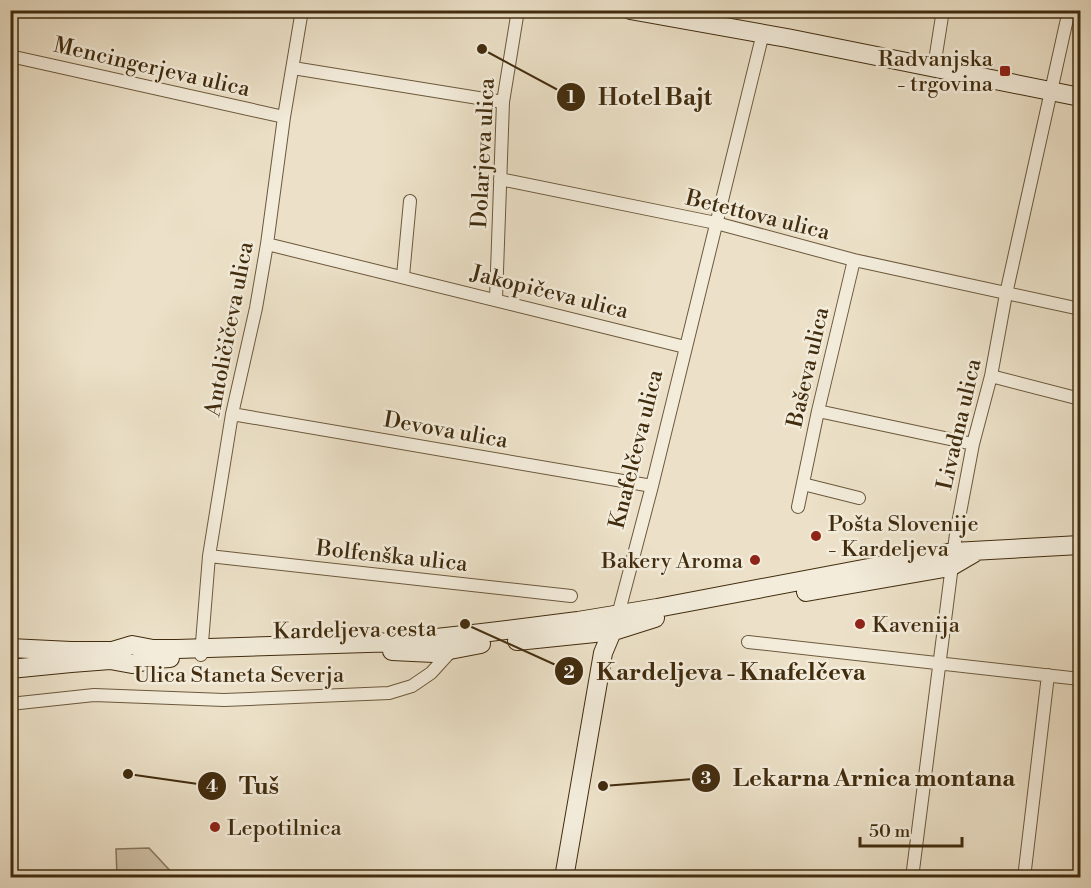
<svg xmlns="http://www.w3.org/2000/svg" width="1091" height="888" viewBox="0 0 1091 888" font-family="'Libre Bodoni',serif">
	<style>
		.green { fill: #cfc2a8; stroke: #88775b; stroke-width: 1.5 }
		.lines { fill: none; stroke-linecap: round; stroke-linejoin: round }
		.street-casing { stroke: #6c593c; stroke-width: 14 }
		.secondary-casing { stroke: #412c0e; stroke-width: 20 }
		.street { stroke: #f3ecdb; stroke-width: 12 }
		.secondary { stroke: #f3ecdb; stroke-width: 18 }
		.poi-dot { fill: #8f2418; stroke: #f3ecdb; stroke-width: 2 }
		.labels { text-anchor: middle; stroke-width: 5; stroke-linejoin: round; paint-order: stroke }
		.poi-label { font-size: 22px; fill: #412c0e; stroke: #f3ecdb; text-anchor: start }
		.street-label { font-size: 22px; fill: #412c0e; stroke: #f3ecdb }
		.leader { fill: none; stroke: #412c0e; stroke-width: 2 }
		.callout-dot { fill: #412c0e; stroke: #f3ecdb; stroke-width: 2 }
		.mark-label { font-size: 18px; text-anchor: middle; font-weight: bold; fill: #fff }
		.callout-label { font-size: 24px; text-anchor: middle; font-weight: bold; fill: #412c0e; stroke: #f3ecdb; stroke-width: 5; stroke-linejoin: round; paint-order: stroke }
	</style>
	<rect width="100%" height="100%" fill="#ece1c8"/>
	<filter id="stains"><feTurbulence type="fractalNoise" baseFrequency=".00333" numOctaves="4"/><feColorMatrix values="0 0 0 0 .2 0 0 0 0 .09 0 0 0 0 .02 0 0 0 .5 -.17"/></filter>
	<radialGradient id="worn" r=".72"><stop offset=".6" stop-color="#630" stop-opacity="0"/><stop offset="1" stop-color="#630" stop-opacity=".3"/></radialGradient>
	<path class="green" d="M149,848L176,877H117L116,849Z"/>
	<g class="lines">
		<g class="street-casing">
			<path id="street" d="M10,56L284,117
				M934,67L943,10
				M293,68L503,102
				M500,179L716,223L854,260L1080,309
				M267,244L685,347
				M403,276L410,201
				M496,299L503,102L518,10
				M991,376L1080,399
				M818,411L973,444
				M232,414L652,486
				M803,484L859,498
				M798,507L818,411L854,260
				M209,556L571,596
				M618,615L652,486L763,33
				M748,642L1080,679
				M201,655L209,556L232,414L256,308L267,244L284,117L302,10
				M10,704L94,695L224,700L389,693L412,686L431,673L452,650
				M912,878L956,534L973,444L991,376L1006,294L1069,10
				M1024,878L1048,675"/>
		</g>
		<g class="secondary-casing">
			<path id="secondary" d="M630,10L787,38L1080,97
				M806,592L950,567L974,553
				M517,641L614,631L655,618
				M10,648L71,651H112L132,645L153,649H177L400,642L482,633L578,621L657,608L953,552L1080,545
				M392,651L434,653L481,644
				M10,669L71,663L110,660L132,664L153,659L170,658
				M564,878L603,653L616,622"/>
		</g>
		<use href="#street" class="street"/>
		<use href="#secondary" class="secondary"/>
	</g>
	<g class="poi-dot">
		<rect x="999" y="65" width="12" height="12" rx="3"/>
		<circle cx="816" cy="536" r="6"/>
		<circle cx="755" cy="560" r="6"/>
		<circle cx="860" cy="624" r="6"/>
		<circle cx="215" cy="827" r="6"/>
	</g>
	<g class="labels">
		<g class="poi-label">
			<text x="993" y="66" text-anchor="end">Radvanjska<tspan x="993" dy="25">- trgovina</tspan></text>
			<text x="828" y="531">Pošta Slovenije<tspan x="828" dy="25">- Kardeljeva</tspan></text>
			<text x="743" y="568" text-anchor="end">Bakery Aroma</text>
			<text x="872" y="632">Kavenija</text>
			<text x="227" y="835">Lepotilnica</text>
		</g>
		<g class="street-label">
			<text transform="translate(152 66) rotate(13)" y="8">Mencingerjeva ulica</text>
			<text transform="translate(482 153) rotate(-87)" y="8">Dolarjeva ulica</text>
			<text transform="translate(758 214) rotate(14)" y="8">Betettova ulica</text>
			<text transform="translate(550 291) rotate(14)" y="8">Jakopičeva ulica</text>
			<text transform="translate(228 329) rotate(-79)" y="8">Antoličičeva ulica</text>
			<text transform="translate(807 367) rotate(-77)" y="8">Baševa ulica</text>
			<text transform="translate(958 424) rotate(-77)" y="8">Livadna ulica</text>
			<text transform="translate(446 429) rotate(10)" y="8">Devova ulica</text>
			<text transform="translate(635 449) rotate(-76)" y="8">Knafelčeva ulica</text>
			<text transform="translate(392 555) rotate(6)" y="8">Bolfenška ulica</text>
			<text transform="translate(355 629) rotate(-1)" y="8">Kardeljeva cesta</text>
			<text x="239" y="682">Ulica Staneta Severja</text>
		</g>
	</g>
	<path class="leader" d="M482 49L571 97M465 624L569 671M603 786L706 778M128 774L212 786"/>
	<g class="callout-dot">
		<circle cx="482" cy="49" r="6"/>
		<circle cx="465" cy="624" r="6"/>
		<circle cx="603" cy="786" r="6"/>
		<circle cx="128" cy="774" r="6"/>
		<circle cx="571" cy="97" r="15"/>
		<circle cx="569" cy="671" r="15"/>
		<circle cx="706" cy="778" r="15"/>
		<circle cx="212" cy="786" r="15"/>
	</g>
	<g class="mark-label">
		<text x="571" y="103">1</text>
		<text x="569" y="678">2</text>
		<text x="706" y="784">3</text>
		<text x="212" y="792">4</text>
	</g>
	<g class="callout-label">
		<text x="655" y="105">Hotel Bajt</text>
		<text x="731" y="680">Kardeljeva - Knafelčeva</text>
		<text x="874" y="786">Lekarna Arnica montana</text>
		<text x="259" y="794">Tuš</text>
	</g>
	<rect width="1091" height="888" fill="none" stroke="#ece1c8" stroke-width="36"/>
	<rect x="12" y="12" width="1067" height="864" fill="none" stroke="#412c0e" stroke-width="3"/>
	<rect x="18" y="18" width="1055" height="852" fill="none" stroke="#412c0e" stroke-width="1.5"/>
	<path d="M860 837v9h102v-9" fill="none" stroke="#412c0e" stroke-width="3"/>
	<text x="869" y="837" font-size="18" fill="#412c0e" stroke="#f3ecdb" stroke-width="4.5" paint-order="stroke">50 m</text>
	<rect width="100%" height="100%" filter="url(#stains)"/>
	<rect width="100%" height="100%" fill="url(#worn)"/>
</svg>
